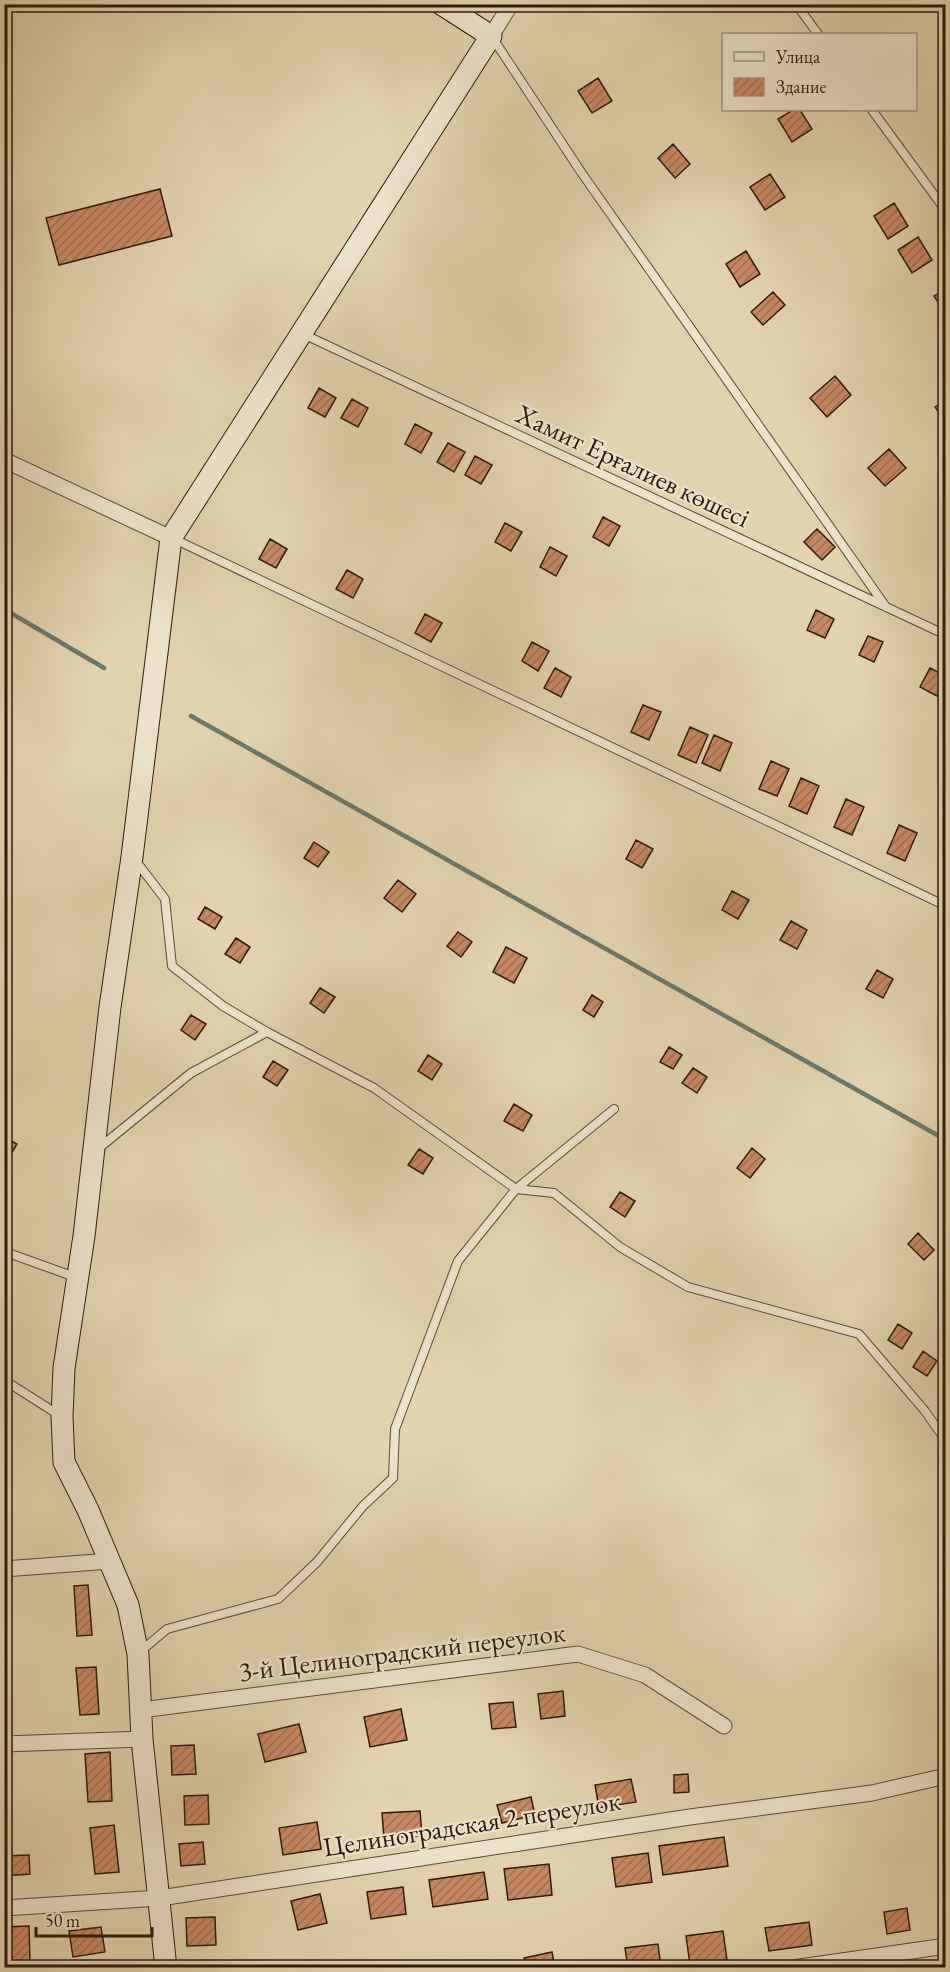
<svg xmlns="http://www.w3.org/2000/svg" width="950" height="1972" viewBox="0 0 950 1972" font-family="'EB Garamond',serif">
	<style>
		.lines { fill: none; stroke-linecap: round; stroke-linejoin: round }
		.stream { stroke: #6b796a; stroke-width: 4.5 }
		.building { fill: url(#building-hatch); stroke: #2c1b0e; stroke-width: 1.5 }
		.lane-casing { stroke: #5a4936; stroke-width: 10 }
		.street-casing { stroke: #5a4936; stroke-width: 17 }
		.secondary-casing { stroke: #2c1b0e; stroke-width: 23 }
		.lane { stroke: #ece2ca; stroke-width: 8 }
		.street { stroke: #ece2ca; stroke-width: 15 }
		.secondary { stroke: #ece2ca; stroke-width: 21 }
		.labels { text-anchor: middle; stroke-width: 4.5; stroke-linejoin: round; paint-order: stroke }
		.street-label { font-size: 27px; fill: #2c1b0e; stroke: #ece2ca }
	</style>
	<defs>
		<pattern id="building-hatch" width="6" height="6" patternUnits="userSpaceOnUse" patternTransform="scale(1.5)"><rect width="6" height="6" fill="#c88962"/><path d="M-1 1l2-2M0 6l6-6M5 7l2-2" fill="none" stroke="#a36f4f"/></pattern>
	</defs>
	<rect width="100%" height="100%" fill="#e2d3ae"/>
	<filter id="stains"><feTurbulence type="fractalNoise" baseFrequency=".00333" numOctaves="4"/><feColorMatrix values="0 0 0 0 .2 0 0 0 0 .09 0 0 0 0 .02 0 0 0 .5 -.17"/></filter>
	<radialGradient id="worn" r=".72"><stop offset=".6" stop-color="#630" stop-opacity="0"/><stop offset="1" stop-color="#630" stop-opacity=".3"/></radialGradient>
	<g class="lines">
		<path class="stream" d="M4,609L104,668
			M191,716L946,1140"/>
	</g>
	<path class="building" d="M598,78L612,101L592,113L578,91Z
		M793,110H800L812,129L792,142L778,119Z
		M673,144L690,164L675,178L658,158Z
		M770,174L785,197L765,210L750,187Z
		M160,189L172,236L59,265L46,218Z
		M894,203L908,226L888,239L874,216Z
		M918,237L932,260L912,273L898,250Z
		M746,251L760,274L740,287L726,264Z
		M946,289V314L934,296Z
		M773,292L785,305L763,325L751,312Z
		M835,376L851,395L827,417L810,398Z
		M319,388L336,398L325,417L308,408Z
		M352,399L368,408L358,427L341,418Z
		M946,400V423L935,407Z
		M415,424L432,433L421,453L405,444Z
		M448,443L465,452L454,472L437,462Z
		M889,449L906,468L885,486L868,468Z
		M475,456L492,465L481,484L465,475Z
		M603,517L620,526L609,546L593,537Z
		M505,523L522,532L511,551L495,542Z
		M817,529L835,547L822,560L804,542Z
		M270,539L287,549L276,568L259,559Z
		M550,547L567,556L556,576L540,567Z
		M347,570L363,579L353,598L336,589Z
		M816,610L834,619L825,638L807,630Z
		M425,614L442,623L431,642L415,633Z
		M868,636L883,642L874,662L859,655Z
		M532,642L549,651L538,671L522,661Z
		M555,668L571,677L561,697L544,688Z
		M930,668L946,676L937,696L920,687Z
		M643,705L661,712L649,740L631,732Z
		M690,727L708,735L696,763L678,755Z
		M714,735L732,743L720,771L702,763Z
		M771,761L789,769L777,796L759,789Z
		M801,778L819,786L807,814L789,806Z
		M846,799L864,807L852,835L834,827Z
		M899,825L917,833L905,861L887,853Z
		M636,840L653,849L642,868L626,859Z
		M314,842L329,852L318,867L304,858Z
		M398,880L416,894L402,912L384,898Z
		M732,891L749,900L738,919L722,910Z
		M205,907L222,917L215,929L198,919Z
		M791,921L807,930L797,949L780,940Z
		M458,932L472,942L461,957L447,946Z
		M236,938L250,947L240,963L225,954Z
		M506,947L527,958L514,983L493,972Z
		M877,970L893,979L883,998L866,989Z
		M320,988L335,997L324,1013L310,1003Z
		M592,995L603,1002L594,1017L583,1010Z
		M191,1015L206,1024L195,1040L181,1030Z
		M669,1047L682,1055L673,1069L660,1062Z
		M428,1055L442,1064L432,1080L418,1071Z
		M273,1061L288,1070L277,1086L263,1077Z
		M693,1068L707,1077L697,1093L682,1083Z
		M514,1104L532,1115L523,1131L504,1121Z
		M4,1137L17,1144L4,1166Z
		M752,1148L765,1159L750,1178L737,1168Z
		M419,1149L433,1158L423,1174L408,1165Z
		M620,1192L635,1201L625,1217L610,1207Z
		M918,1233L934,1250L924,1260L908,1244Z
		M898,1324L912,1333L902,1349L888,1340Z
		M923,1351L937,1361L927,1376L913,1367Z
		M88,1585L92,1635L77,1636L74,1586Z
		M96,1667L99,1714L80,1715L76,1668Z
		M563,1691L565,1716L541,1719L538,1694Z
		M513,1702L516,1727L492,1729L489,1704Z
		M401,1709L407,1740L370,1747L364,1717Z
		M299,1724L306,1752L265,1762L258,1734Z
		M194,1745L196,1774L172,1775L171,1746Z
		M110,1752L112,1801L88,1802L85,1754Z
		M688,1774L689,1792L674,1793V1775Z
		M631,1779L636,1802L599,1808L595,1785Z
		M208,1795L209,1824L185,1825L184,1796Z
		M531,1797L535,1815L502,1823L497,1805Z
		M420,1811L422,1836L384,1838L382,1813Z
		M317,1822L321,1849L283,1855L279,1828Z
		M114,1825L119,1872L95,1874L90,1828Z
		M724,1837L728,1866L663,1875L659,1846Z
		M203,1842L205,1864L181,1866L179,1844Z
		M648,1853L652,1882L616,1887L612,1858Z
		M29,1855L30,1874L4,1876V1856Z
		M549,1864L552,1895L508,1900L504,1869Z
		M484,1872L488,1899L433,1907L429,1880Z
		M403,1887L406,1914L371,1919L367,1892Z
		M320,1894L327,1923L298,1930L291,1901Z
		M907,1908L910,1930L887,1934L884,1912Z
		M215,1917L216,1945L187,1946L186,1918Z
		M809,1922L812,1945L769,1951L765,1928Z
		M29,1926L30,1961L4,1962V1927Z
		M101,1927L105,1952L73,1957L69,1931Z
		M723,1931L727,1960L690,1965L686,1936Z
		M658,1944L661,1968H628L625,1948Z
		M552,1952L555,1968H526L524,1958Z
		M481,1964L482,1968H458Z"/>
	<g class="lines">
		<g class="lane-casing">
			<path id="lane" d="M796,4L818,34
				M492,37L581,172L886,607
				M872,110L946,211
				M303,334L946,635
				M172,538L946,906
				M135,860L165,899L172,966L223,1006L267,1032L374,1088L516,1189L554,1193L620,1247L688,1287L859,1334L925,1411L946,1441
				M99,1148L191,1073L267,1032
				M4,1249L11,1254L75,1277
				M4,1380L59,1415
				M141,1651L167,1629L278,1599L317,1562L363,1506L393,1478L395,1429L458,1261L516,1189L614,1109"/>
		</g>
		<g class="street-casing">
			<path id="street" d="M491,36L511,4
				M4,460L171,538
				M4,1569L110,1561
				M141,1710L578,1654L645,1675L724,1726
				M4,1744L142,1739
				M4,1908L160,1898L690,1817L872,1793L946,1776
				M793,1968L946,1946"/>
		</g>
		<g class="secondary-casing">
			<path id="secondary" d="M166,1968L142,1739L138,1654L128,1605L88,1510L64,1462L62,1417L64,1368L84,1236L110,1007L132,857L171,538L491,36L441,4"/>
		</g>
		<use href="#lane" class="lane"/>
		<use href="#street" class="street"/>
		<use href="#secondary" class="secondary"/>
	</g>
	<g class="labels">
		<g class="street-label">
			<text transform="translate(633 466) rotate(25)" y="9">Хамит Ерғалиев көшесі</text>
			<text transform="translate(402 1652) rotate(-7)" y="9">3-й Целиноградский переулок</text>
			<text transform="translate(472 1824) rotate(-9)" y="9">Целиноградская 2 переулок</text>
		</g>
	</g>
	<rect width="950" height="1972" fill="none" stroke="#e2d3ae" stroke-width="24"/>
	<rect x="6" y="6" width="938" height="1960" fill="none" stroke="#2c1b0e" stroke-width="3"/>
	<rect x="12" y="12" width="926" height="1948" fill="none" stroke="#2c1b0e" stroke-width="1.5"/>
	<rect x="722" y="33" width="195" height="78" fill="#ece2ca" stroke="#9f927f" stroke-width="1.5"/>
	<rect x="734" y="52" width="30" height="9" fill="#ece2ca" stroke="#9f927f" stroke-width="1.5"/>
	<text x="776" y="63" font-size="18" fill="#2c1b0e">Улица</text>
	<rect x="734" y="78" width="30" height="18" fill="url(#building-hatch)" stroke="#9f927f" stroke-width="1.5"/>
	<text x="776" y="93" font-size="18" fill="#2c1b0e">Здание</text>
	<path d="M36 1927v9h116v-9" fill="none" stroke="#2c1b0e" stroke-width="3"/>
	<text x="45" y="1927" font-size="18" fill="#2c1b0e" stroke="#ece2ca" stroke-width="4.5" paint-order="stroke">50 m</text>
	<rect width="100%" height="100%" filter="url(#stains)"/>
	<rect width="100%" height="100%" fill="url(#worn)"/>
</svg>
